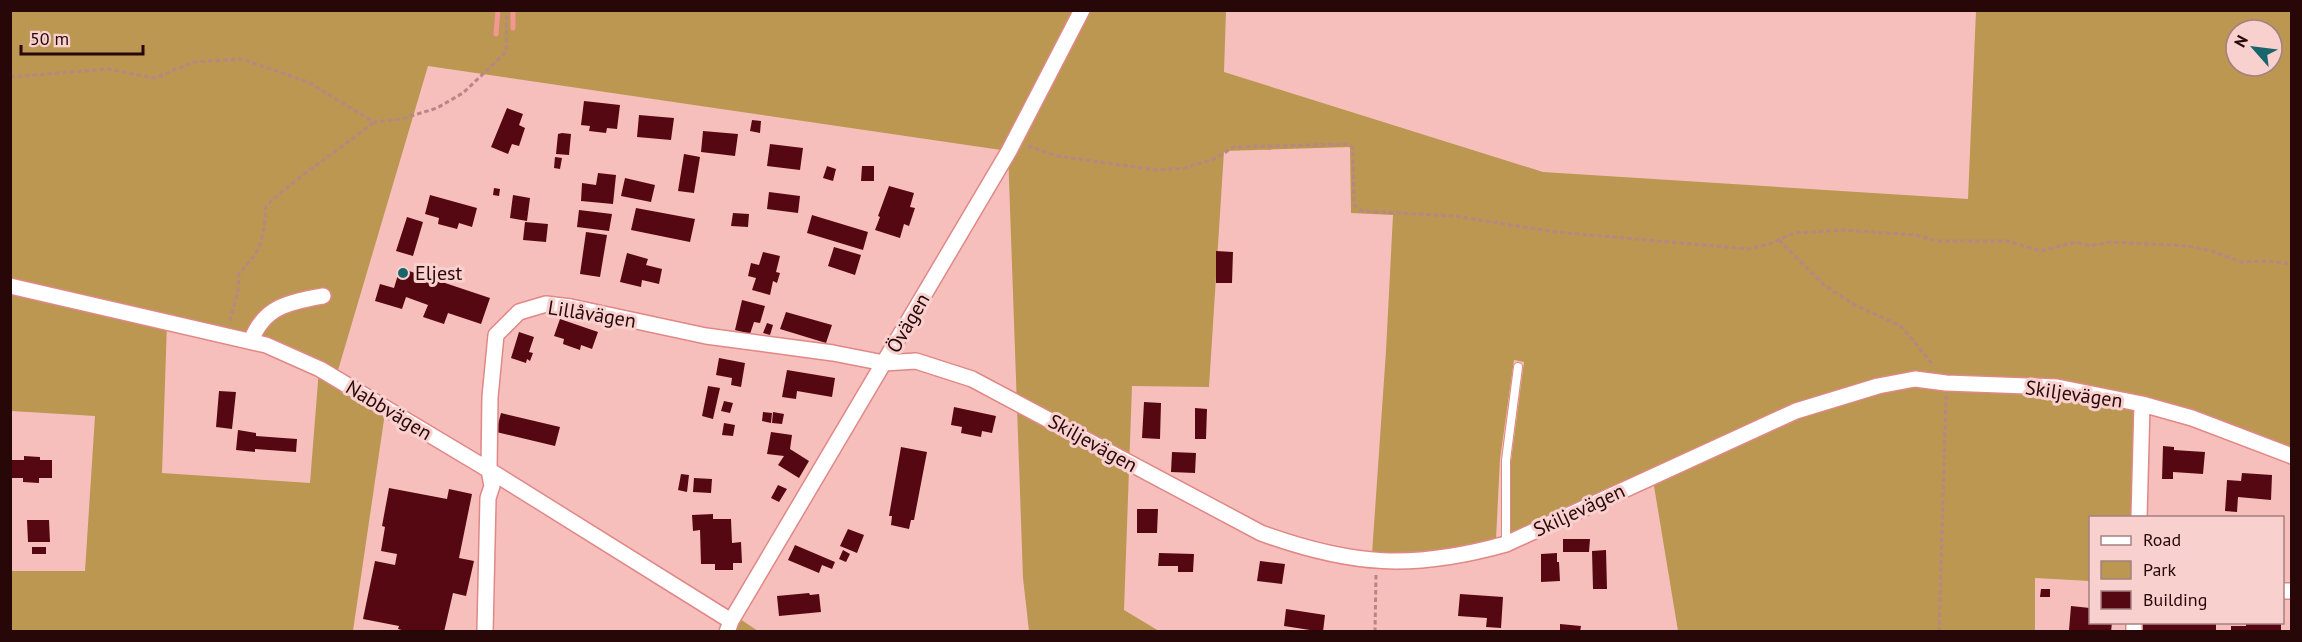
<svg xmlns="http://www.w3.org/2000/svg" width="2302" height="642" viewBox="0 0 2302 642" font-family="'PT Sans',sans-serif">
	<style>
		.green { fill: #bb9752; fill-rule: evenodd }
		.lines { fill: none; stroke-linecap: round; stroke-linejoin: round }
		.stream { stroke: #f29794; stroke-width: 5 }
		.building { fill: #560812 }
		.service-casing { stroke: #e08886; stroke-width: 10 }
		.minor-casing { stroke: #e08886; stroke-width: 18 }
		.path { stroke: #b78685; stroke-width: 3; stroke-dasharray: 4.5 3; stroke-linecap: butt }
		.service { stroke: #fff; stroke-width: 8 }
		.minor { stroke: #fff; stroke-width: 15 }
		.poi-dot { fill: #18666b; stroke: #f8d1cf; stroke-width: 2 }
		.labels { text-anchor: middle; stroke-width: 6; stroke-linejoin: round; paint-order: stroke }
		.poi-label { font-size: 20px; fill: #270708; stroke: #f8d1cf; text-anchor: start }
		.street-label { font-size: 20px; fill: #270708; stroke: #f8d1cf }
	</style>
	<rect width="100%" height="100%" fill="#f7bfbc"/>
	<path class="green" d="M11,11H1226L1224,72L1543,172L1968,199L1976,11H2291V456L2143,404L2139,517L2090,518V581L2035,578V631H1678L1654,486L1673,468L1649,472L1510,534L1511,461L1524,362L1514,360L1500,459L1496,539L1413,555L1372,554L1386,351L1393,215L1351,213L1350,147L1224,151L1209,387L1132,386L1124,610L1159,631H1029L1023,578L1008,151L428,66L336,377L386,406L353,631H11V571H85L95,416L11,411ZM2236,30H2272V66H2236ZM167,323L319,369L310,483L162,473Z
		M740,619L758,631L735,632Z"/>
	<g class="lines">
		<path class="stream" d="M513,10V28
			M496,34L498,10"/>
	</g>
	<path class="building" d="M584,101L620,105L617,129L607,128L606,133L589,131L590,126L581,125Z
		M507,108L523,114L519,125L525,128L519,146L512,144L508,154L491,147Z
		M639,115L674,118L671,140L637,137Z
		M752,120L761,121L760,133L750,131Z
		M703,131L738,134L735,156L701,152Z
		M562,133L571,134L569,155L556,154L558,134Z
		M770,144L803,148L800,170L767,166Z
		M684,154L700,157L694,193L678,191Z
		M555,157L562,158L560,169L554,168Z
		M827,166L836,169L833,181L823,178Z
		M862,166H874V181H861Z
		M598,173L616,175L613,204L581,201L582,183L596,185Z
		M625,178L655,185L651,202L621,196Z
		M889,186L914,193L910,207L915,208L909,226L904,224L900,238L875,230L880,217L878,216Z
		M494,188L500,189L499,196L493,195Z
		M769,192L800,196L798,213L767,209Z
		M430,195L477,208L472,227L459,223L457,229L438,224L439,218L425,214Z
		M513,195L530,198L527,221L510,218Z
		M636,208L695,219L690,242L631,230Z
		M579,210L612,214L609,231L577,227Z
		M733,213L749,214L748,227L731,226Z
		M812,215L868,232L863,250L807,233Z
		M407,217L423,222L413,256L396,251Z
		M525,222L548,224L546,242L523,240Z
		M586,232L607,235L600,277L580,274Z
		M834,247L861,255L855,275L828,266Z
		M1216,251L1233,252L1232,283H1216Z
		M763,252L780,256L776,272L780,273L777,283L773,281L770,295L752,290L756,278L748,276L751,263L759,265Z
		M627,253L648,259L646,265L662,269L659,284L642,280L641,287L620,282Z
		M400,268L490,298L481,324L448,313L444,324L423,317L428,305L406,297L402,309L375,301L380,284L394,288Z
		M742,300L765,306L760,323L754,322L750,334L735,330Z
		M786,312L832,325L826,343L780,329Z
		M560,319L598,332L592,349L581,345L580,350L563,344L564,339L554,336Z
		M767,323L773,325L770,335L763,333Z
		M519,332L534,337L529,352L533,353L530,361L527,359L526,363L511,358Z
		M719,358L745,363L741,387L731,385L732,378L716,375Z
		M787,370L835,378L832,397L797,391L796,399L782,397Z
		M708,386L720,388L713,419L702,416Z
		M219,391L236,392L232,429L216,427Z
		M724,401L733,403L730,413L721,411Z
		M1144,402L1161,403L1160,439L1142,438Z
		M954,407L996,416L992,433L982,431L981,437L961,433L962,427L951,425Z
		M1195,408L1207,409L1206,439H1195Z
		M763,412L772,413L771,423L762,421Z
		M773,412L784,414L782,424L772,423Z
		M501,413L560,427L555,446L496,432Z
		M724,423L735,425L733,436L722,435Z
		M238,430L256,433V436L297,439L296,452L255,449V452L236,450Z
		M771,432L792,435L790,449L809,461L799,478L778,465L784,456L767,454Z
		M2163,446L2174,447V450L2205,452L2203,474L2173,472V479H2162Z
		M901,447L927,452L914,520H911L909,529L891,525L892,516H889Z
		M1172,452L1196,453L1195,473L1171,472Z
		M24,456L40,457V460H52V478H39V483L23,482V478H11V460H24Z
		M2242,473L2272,475L2271,500L2238,497L2237,512L2225,511L2227,480L2241,481Z
		M681,474L689,475L687,492L678,490Z
		M694,478L712,479L711,493L693,492Z
		M778,485L787,489L779,502L771,498Z
		M389,488L447,499L449,489L472,494L459,558L474,561L466,596L453,593L444,632H409L398,629L399,626L363,619L375,561L395,565L397,554L381,551L385,527L382,526Z
		M1137,509H1158L1157,533H1137Z
		M713,514V519H731L732,543L741,542L742,563H733V570H715V564H701L700,530L693,531L692,515Z
		M27,520H49L50,542H28Z
		M848,529L864,535L857,553L840,546Z
		M1563,539H1590L1589,552H1563Z
		M795,545L835,562L832,569L822,565L819,573L788,560Z
		M32,547H46V554H32Z
		M843,550L850,554L846,562L839,559Z
		M1606,550L1607,589H1593L1592,551Z
		M1159,553L1194,554L1193,572H1178V566H1158Z
		M1557,553V562H1559L1560,581L1541,582V554Z
		M1260,561L1285,564L1282,584L1257,581Z
		M2041,589H2050V597H2040Z
		M809,593L810,595L819,594L821,612L779,616L777,596Z
		M1460,594L1503,597L1501,628L1486,627L1487,618L1458,616Z
		M2071,606L2090,608V622H2112L2111,632L2069,630Z
		M1286,609L1325,615L1323,632L1284,626Z
		M2143,622H2216V632H2142Z
		M2246,622H2281V632H2231V626H2246Z
		M1560,624L1581,626L1580,632H1560Z"/>
	<g class="lines">
		<g class="service-casing">
			<path id="service" d="M1506,544V460L1518,367"/>
		</g>
		<g class="minor-casing">
			<path id="minor" d="M10,286L266,345L320,369L489,470L731,621
				M251,341C264,306 290,302 323,296
				M2139,518L2142,404
				M2282,591H2292
				M485,632L488,498L492,486L489,470L490,397L496,335L519,312L546,304L571,307L706,336L833,353L884,363L916,361L972,379L1261,533C1352,566 1413,570 1506,544L1796,411L1878,386L1915,379L1946,383L2057,387L2142,404L2192,418L2292,456
				M727,632L731,621L1009,151L1082,10
				M2134,632V622"/>
		</g>
		<path class="path" d="M10,77L108,69L155,78L194,62L242,59L308,82L374,122L401,119L437,108L463,93L506,52L507,10
			M1028,146L1057,156L1156,170L1184,168L1214,159L1234,147L1347,144L1353,148L1354,205L1362,211L1454,216L1556,232L1749,249L1769,244L1794,233L1844,230L1915,235L1937,241H2007L2041,251L2076,242L2090,246L2111,242L2188,246L2212,251L2241,262L2266,261L2292,264
			M1779,240L1824,285L1855,305L1901,326L1934,366
			M230,321L238,291L239,273C263,250 263,239 266,206C299,175 338,151 374,122
			M1375,632L1376,575
			M1939,632L1946,396"/>
		<use href="#service" class="service"/>
		<use href="#minor" class="minor"/>
	</g>
	<circle class="poi-dot" cx="403" cy="273" r="6"/>
	<g class="labels">
		<g class="poi-label">
			<text x="415" y="280">Eljest</text>
		</g>
		<g class="street-label">
			<text transform="translate(592 314) rotate(9)" y="7">Lillåvägen</text>
			<text transform="translate(908 323) rotate(-60)" y="7">Övägen</text>
			<text transform="translate(2074 394) rotate(8)" y="7">Skiljevägen</text>
			<text transform="translate(389 410) rotate(31)" y="7">Nabbvägen</text>
			<text transform="translate(1093 443) rotate(29)" y="7">Skiljevägen</text>
			<text transform="translate(1579 510) rotate(-25)" y="7">Skiljevägen</text>
		</g>
	</g>
	<rect width="2302" height="642" fill="none" stroke="#270708" stroke-width="24"/>
	<rect x="2089" y="516" width="195" height="108" fill="#f8d1cf" stroke="#a4807f" stroke-width="1.5"/>
	<rect x="2101" y="536" width="30" height="9" fill="#ffffff" stroke="#a4807f" stroke-width="1.5"/>
	<text x="2143" y="546" font-size="18" fill="#270708">Road</text>
	<rect x="2101" y="561" width="30" height="18" fill="#bb9752" stroke="#a4807f" stroke-width="1.5"/>
	<text x="2143" y="576" font-size="18" fill="#270708">Park</text>
	<rect x="2101" y="591" width="30" height="18" fill="#560812" stroke="#a4807f" stroke-width="1.5"/>
	<text x="2143" y="606" font-size="18" fill="#270708">Building</text>
	<g transform="translate(2254 48) rotate(298)"><circle r="28" fill="#f8d1cf" stroke="#a4807f" stroke-width="1.5"/>
	<path d="M0-4.5L10 22L0 15L-10 22Z" fill="#18666b"/>
	<text y="-9" font-size="16" font-weight="bold" text-anchor="middle" fill="#270708">N</text>
	</g>
	<path d="M21 45v9h122v-9" fill="none" stroke="#270708" stroke-width="3"/>
	<text x="30" y="45" font-size="18" fill="#270708" stroke="#f8d1cf" stroke-width="4.5" paint-order="stroke">50 m</text>
</svg>
